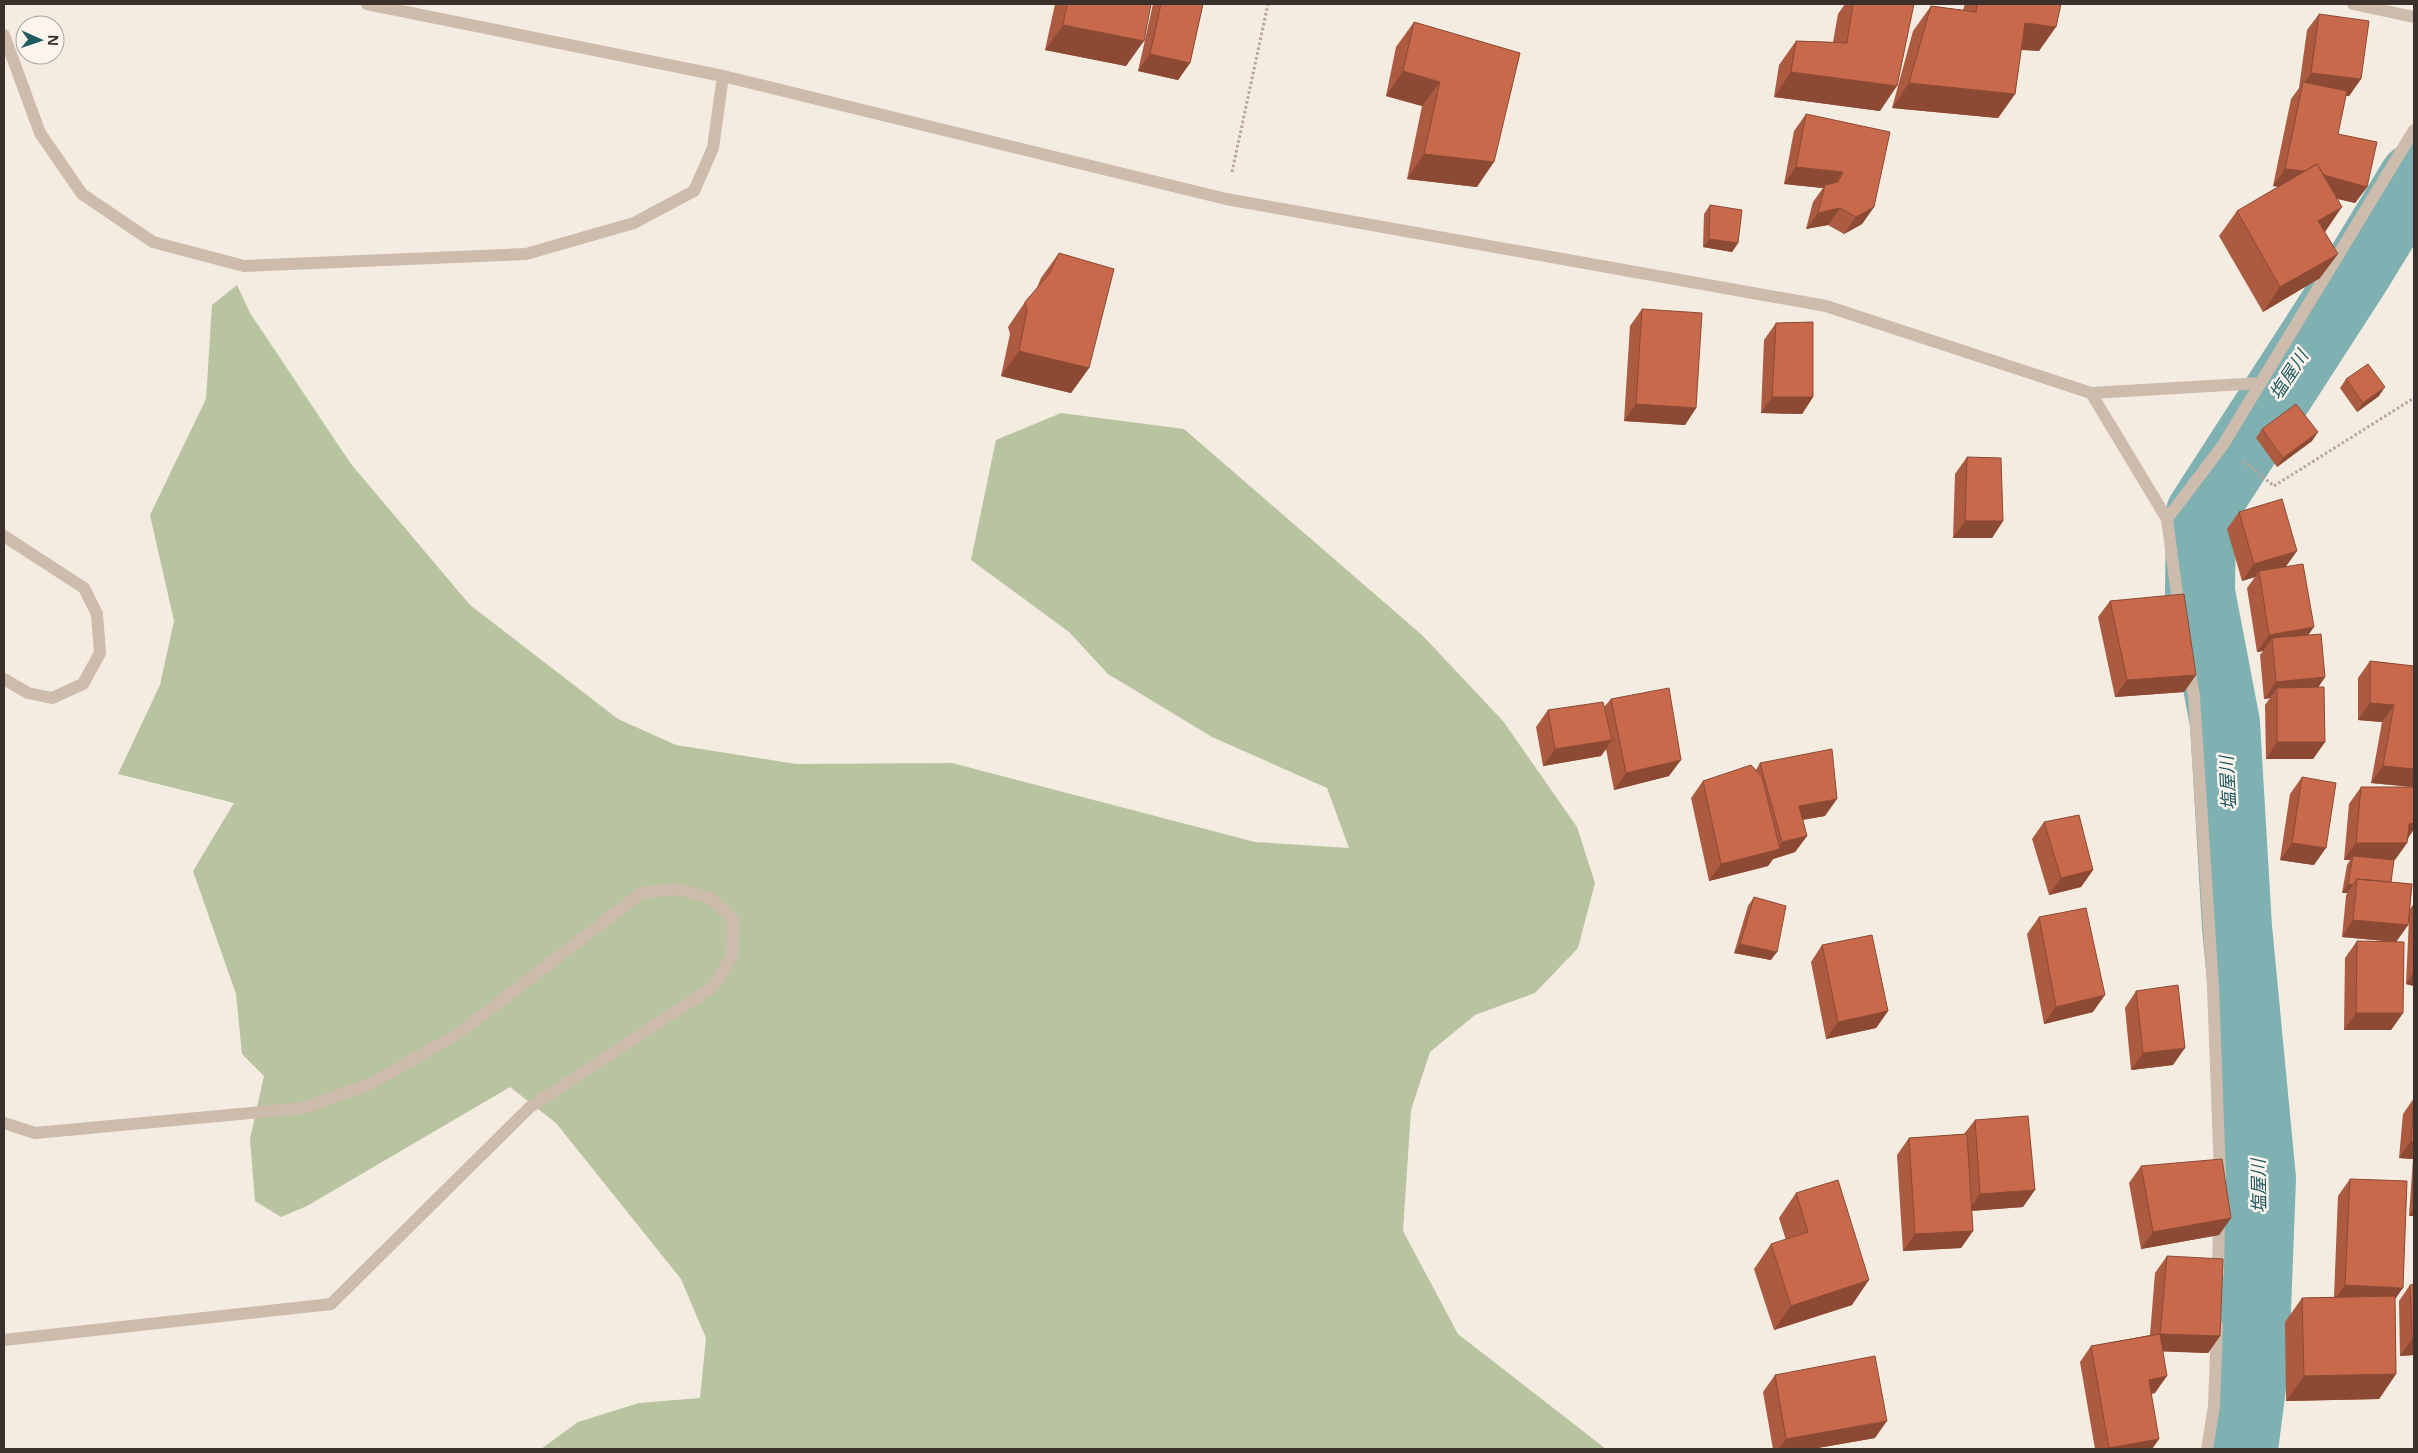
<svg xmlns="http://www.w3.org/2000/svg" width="2418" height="1453" viewBox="0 0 2418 1453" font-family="'Noto Sans','Noto Sans JP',sans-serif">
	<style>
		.green { fill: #b8c4a0 }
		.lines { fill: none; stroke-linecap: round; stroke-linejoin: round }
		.river { stroke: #7fb0b2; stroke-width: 70 }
		.path { stroke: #b9a596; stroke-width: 3; stroke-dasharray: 2.5 2.5; stroke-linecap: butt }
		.minor { stroke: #cdbbac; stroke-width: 12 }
		.wall { fill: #ac5a40 }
		.shaded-wall { fill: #8c4a34 }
		.building { fill: #c8694b; stroke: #8c4a34 }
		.labels { text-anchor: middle; stroke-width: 5; stroke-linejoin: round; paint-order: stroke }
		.water-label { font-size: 18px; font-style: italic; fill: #1f5a5e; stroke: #fbf5ee }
	</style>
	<rect width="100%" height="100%" fill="#f4ebe1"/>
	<path class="green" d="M237,285L250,313L351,464L470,605L618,719L676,745L796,764L952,763L1255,842L1349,848L1327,788L1212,737L1108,674L1069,632L971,560L996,440L1061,413L1184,429L1422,635L1503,721L1577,827L1595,883L1578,948L1535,993L1475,1015L1430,1052L1411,1110L1403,1231L1458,1334L1606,1449H541L578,1422L639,1403L700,1398L706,1338L681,1279L556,1123L510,1087L307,1206L281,1217L255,1201L250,1139L264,1076L242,1054L236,994L193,871L234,803L118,774L160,685L174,621L150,515L206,399L212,305Z"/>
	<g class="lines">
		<path class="river" d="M2243,1449L2254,1363L2261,1179L2237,927L2225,723L2200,592L2201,513L2356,273L2414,178"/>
		<path class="path" d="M1232,172L1268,4
			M2243,461L2274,486L2414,398"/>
		<path class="minor" d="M367,4L723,76L1226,199L1826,306L2091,393L2167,519L2179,609
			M2353,4L2414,17
			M4,35L40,133L82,194L153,242L244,266L526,254L634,223L694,191L713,148L723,76
			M2091,393L2261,383
			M2167,519L2223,445L2414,130
			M4,536L84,588L97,614L100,653L83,684L52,698L28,693L4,679
			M2189,666L2194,696L2213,987L2220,1175
			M4,1123L35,1133L304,1108L372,1083L459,1033L641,893L678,889L710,898L733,919L732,956L713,987L530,1107L331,1304L4,1340
			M2218,1275L2219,1220
			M2207,1449L2214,1406L2217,1325"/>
	</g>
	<path class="wall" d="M1055,4H1151L1126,66L1045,50Z
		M1153,4H1203L1190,63L1178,80L1138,71Z
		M1845,4H1914L1880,111L1774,97L1779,65L1796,41L1833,42L1838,14Z
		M1965,4H2061L2039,51L2021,50L2015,94L1998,118L1892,108L1913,31L1931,6L1963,10Z
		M2319,14L2361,79L2349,96H2346L2338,134L2367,187L2355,203L2337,199L2325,232L2320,278L2263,312L2219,236L2237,211L2279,187L2273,186L2291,99L2299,88L2307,30Z
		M1414,22L1520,53L1477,187L1407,179L1422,106L1386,96L1396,47Z
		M1806,114L1874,207L1862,224L1844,234L1828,225L1806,229L1813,202L1823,188L1784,184L1794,131Z
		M1710,205L1738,243L1732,252L1703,247L1704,214Z
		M1059,253L1089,368L1071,393L1001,376L1010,334L1008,327L1025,302L1036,290L1041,278Z
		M1642,309L1696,408L1685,425L1624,421L1630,326Z
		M1776,323L1813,397L1802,414L1761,413L1764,340Z
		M2346,379L2379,396L2357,412L2340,388Z
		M2262,429L2312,441L2277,467L2256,438Z
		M1967,457L2003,521L1992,538H1953L1955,474Z
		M2239,512L2286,567L2309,635L2325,677L2318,687L2325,742L2313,759H2266L2265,705L2270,698L2264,699L2260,655L2263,651L2257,652L2247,588L2255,577L2242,581L2227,529Z
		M2110,601L2196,675L2184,692L2115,697L2098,617Z
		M2370,661L2414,666V829L2407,839V843L2394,860L2391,882L2412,884L2410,909L2414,903V891V986L2406,984L2409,918L2408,925L2396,942H2404L2403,1013L2391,1030H2344L2345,958L2357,941L2396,942L2342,937L2346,896L2347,893H2342L2347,865L2350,860H2344L2349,804L2361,787H2412L2371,783L2382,722L2358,720V678Z
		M1611,699L1669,776L1614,790L1606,749L1601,756L1543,766L1536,727L1548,710L1604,707Z
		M1760,763L1825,816L1803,820L1807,836L1795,852L1773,859L1768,866L1709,881L1691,798L1703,781L1756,770Z
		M2302,777L2314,865L2280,860L2290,794Z
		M2044,822L2093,870L2081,887L2049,895L2032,839Z
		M1754,897L1771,960L1734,953L1748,906Z
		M2039,917L2093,1012L2044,1024L2027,934Z
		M1822,945L1888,1011L1876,1028L1826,1039L1811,962Z
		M2136,991L2173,1065L2131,1070L2125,1008Z
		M2414,1098V1216H2409L2413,1159L2399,1158L2403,1114Z
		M1975,1120L2023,1207L1972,1211L1973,1231L1961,1248L1903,1251L1897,1155L1909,1138L1964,1134Z
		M2141,1166L2231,1218L2219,1235L2141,1249L2129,1183Z
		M2350,1179L2395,1299L2396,1374L2379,1399L2286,1401L2285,1322L2302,1298L2334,1297L2338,1196Z
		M1796,1193L1852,1305L1774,1330L1754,1269L1771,1244L1786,1240L1779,1218Z
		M2167,1256L2220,1336L2208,1353L2163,1351L2155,1393L2151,1394L2159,1439L2152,1449H2095L2080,1362L2091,1346L2150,1335L2155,1273Z
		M2410,1285L2414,1355L2400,1356L2399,1301Z
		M1775,1375L1875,1438L1812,1449H1773L1763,1392Z"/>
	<path class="shaded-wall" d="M2025,23L2056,27L2039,51L2007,48Z
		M1063,25L1144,41L1126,66L1045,50Z
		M1150,54L1190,63L1178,80L1138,71Z
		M1403,71L1440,82L1422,106L1386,96Z
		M1791,72L1897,86L1880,111L1774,97Z
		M2311,73L2361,79L2349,96L2301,90L2303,84Z
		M1909,83L2015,94L1998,118L1892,108Z
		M1424,154L1494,162L1477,187L1407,179Z
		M1796,167L1843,172L1831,189L1825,185L1823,188L1784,184Z
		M2285,169L2312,172L2367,187L2355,203L2300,189L2273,186Z
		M1874,207L1862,224L1844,234L1856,217Z
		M2342,207L2325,232L2318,221Z
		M1840,208L1828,225L1806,229L1818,213Z
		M1709,239L1738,243L1732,252L1703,247Z
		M2338,254L2320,278L2263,312L2280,287Z
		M1019,351L1089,368L1071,393L1001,376Z
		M2385,387L2379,396L2357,412L2363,403Z
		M1772,397H1813L1802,414L1761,413Z
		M1636,404L1696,408L1685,425L1624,421Z
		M2318,432L2312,441L2277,467L2283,458Z
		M1965,521H2003L1992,538H1953Z
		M2297,551L2285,568L2259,571L2255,577L2242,581L2254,564Z
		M2314,627L2302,644L2272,638L2263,651L2257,652L2269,635Z
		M2196,675L2184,692L2115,697L2127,680Z
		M2325,677L2314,694L2277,688L2270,698L2264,699L2276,682Z
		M2370,703L2394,705L2382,722L2358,720Z
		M1612,740L1601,756L1543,766L1555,749Z
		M2277,742H2325L2313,759H2266Z
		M1681,760L1669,776L1614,790L1626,773Z
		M2383,766L2414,769V787L2371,783Z
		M1837,799L1825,816L1787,822L1799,806Z
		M2414,823V829L2407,840L2409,824Z
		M1807,836L1795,852L1773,859L1768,866L1709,881L1721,864L1777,850L1782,842Z
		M2292,843L2326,848L2314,865L2280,860Z
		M2356,843H2407L2395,860H2352L2353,856L2350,860H2344Z
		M2093,870L2081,887L2049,895L2061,878Z
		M2348,884L2353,885L2347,893H2342Z
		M2353,920L2408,925L2396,942L2342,937Z
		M1740,944L1777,952L1771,960L1734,953Z
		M2414,972V986L2406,984Z
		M2105,995L2093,1012L2044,1024L2056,1007Z
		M1888,1011L1876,1028L1826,1039L1838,1022Z
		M2356,1013H2403L2391,1030H2344Z
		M2185,1048L2173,1065L2131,1070L2143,1053Z
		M2411,1141L2414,1142V1158L2413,1159L2399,1158Z
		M2035,1190L2023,1207L1968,1211L1980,1194Z
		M2414,1209V1216H2409Z
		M2231,1218L2219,1235L2141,1249L2153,1232Z
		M1973,1231L1961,1248L1903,1251L1915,1234Z
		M1869,1280L1852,1305L1774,1330L1791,1306Z
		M2345,1285L2403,1288L2391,1305L2333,1302Z
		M2160,1334L2220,1336L2208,1353L2148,1351Z
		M2414,1338V1355L2400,1356L2412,1339Z
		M2396,1374L2379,1399L2286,1401L2304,1376Z
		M2167,1376L2155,1393L2137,1396L2149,1380Z
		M1887,1421L1875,1438L1812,1449H1779L1786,1439Z
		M2159,1439L2152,1449H2108L2109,1448Z"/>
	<path class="building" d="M1067,4H1151L1144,41L1063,25Z
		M1161,4H1203L1190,63L1150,54Z
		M1853,4H1914L1897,86L1791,72L1796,41L1847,43Z
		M1977,4H2061L2056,27L2025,23L2015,94L1909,83L1931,6L1976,12Z
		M2319,14L2369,21L2361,79L2311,73Z
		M1414,22L1520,53L1494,162L1424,154L1440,82L1403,71Z
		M2303,82L2347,91L2338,134L2377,142L2367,187L2324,175L2317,164L2305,171L2285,169Z
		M1806,114L1890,132L1874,207L1856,217L1840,208L1818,213L1825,185L1838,182L1843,172L1796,167Z
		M2317,164L2342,207L2318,221L2338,254L2280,287L2237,211Z
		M1710,205L1742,210L1738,243L1709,239Z
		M1059,253L1114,269L1089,368L1019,351L1027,310L1025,302L1049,274Z
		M1642,309L1702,313L1696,408L1636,404Z
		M1813,322V397H1772L1776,323Z
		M2368,364L2385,387L2363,403L2346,379Z
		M2296,404L2318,432L2283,458L2262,429Z
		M1967,457L2001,458L2003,521H1965Z
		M2282,499L2297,551L2254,564L2239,512Z
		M2303,564L2314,627L2269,635L2259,571Z
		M2184,594L2196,675L2127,680L2110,601Z
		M2321,634L2325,677L2276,682L2272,638Z
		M2370,661L2414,666V769L2383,766L2394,705L2370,703Z
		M2324,687L2325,742H2277V688Z
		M1669,688L1681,760L1626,773L1611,699Z
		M1603,702L1612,740L1555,749L1548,710Z
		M1832,749L1837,799L1799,806L1807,836L1782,842L1760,763Z
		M1751,765L1762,777L1780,849L1721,864L1703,781Z
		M2302,777L2336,783L2326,848L2292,843Z
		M2361,787H2414V823L2409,824L2407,843H2356Z
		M2079,815L2093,870L2061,878L2044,822Z
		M2353,856L2394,860L2391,882L2357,879L2353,885L2348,884Z
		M2357,879L2412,884L2408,925L2353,920Z
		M1754,897L1786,906L1777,952L1740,944Z
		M2086,908L2105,995L2056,1007L2039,917Z
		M1872,935L1888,1011L1838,1022L1822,945Z
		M2357,941L2404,942L2403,1013H2356Z
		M2178,985L2185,1048L2143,1053L2136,991Z
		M2414,1099V1142L2411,1141Z
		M2028,1116L2035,1190L1980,1194L1975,1120Z
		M1967,1134L1973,1231L1915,1234L1909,1138Z
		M2222,1159L2231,1218L2153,1232L2141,1166Z
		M2350,1179L2407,1181L2403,1288L2345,1285Z
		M1838,1180L1869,1280L1791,1306L1771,1244L1808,1232L1796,1193Z
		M2167,1256L2223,1259L2220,1336L2160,1334L2167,1376L2149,1380L2159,1439L2109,1448L2091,1346L2160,1334Z
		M2414,1284V1338L2412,1339L2410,1285Z
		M2395,1296L2396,1374L2304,1376L2302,1298Z
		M1875,1356L1887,1421L1786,1439L1775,1375Z"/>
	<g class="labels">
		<g class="water-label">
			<text transform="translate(2289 375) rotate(-57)" y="6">塩屋川</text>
			<text transform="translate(2228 783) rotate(-93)" y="6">塩屋川</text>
			<text transform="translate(2259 1186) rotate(-91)" y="6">塩屋川</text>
		</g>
	</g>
	<rect width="2418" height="1453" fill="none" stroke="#3b302b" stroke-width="10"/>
	<g transform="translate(40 40) rotate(92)"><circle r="24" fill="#fbf5ee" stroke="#aea6a0"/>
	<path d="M0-4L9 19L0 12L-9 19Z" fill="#1f5a5e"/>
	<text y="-8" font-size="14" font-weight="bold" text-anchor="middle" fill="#3b302b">N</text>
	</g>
</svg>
